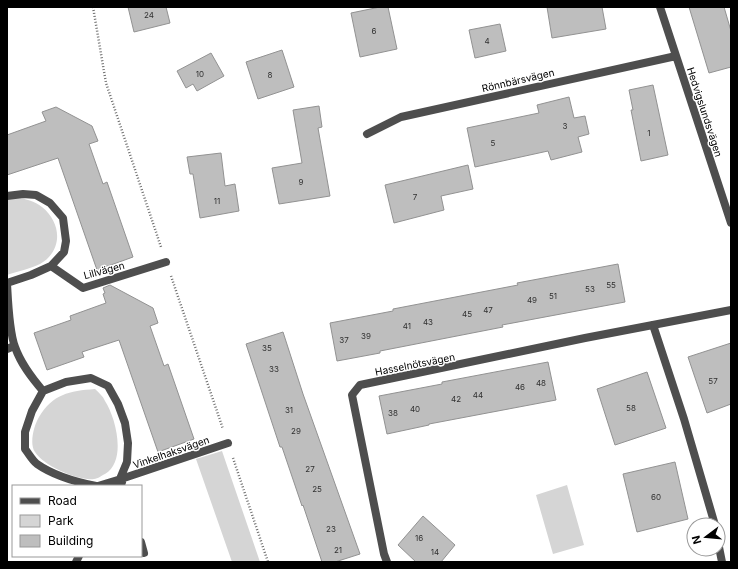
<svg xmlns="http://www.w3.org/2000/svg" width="738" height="569" viewBox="0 0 738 569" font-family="Inter,sans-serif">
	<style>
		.green { fill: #d5d5d5 }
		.building { fill: #bebebe; stroke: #929292 }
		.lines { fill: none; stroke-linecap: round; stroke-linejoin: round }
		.path { stroke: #707070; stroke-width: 2.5; stroke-dasharray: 1 2; stroke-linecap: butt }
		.service { stroke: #4e4e4e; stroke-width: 8 }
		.minor { stroke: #4e4e4e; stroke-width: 8 }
		.labels { text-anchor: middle; stroke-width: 3; stroke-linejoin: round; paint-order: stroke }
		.number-label { font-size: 8px; fill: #303030 }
		.street-label { font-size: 10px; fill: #000; stroke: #fff }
	</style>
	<rect width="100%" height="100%" fill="#fff"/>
	<path class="green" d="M16,197C25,199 35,201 42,207C62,223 63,251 40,264C32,268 16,272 7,275V199Z
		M95,389C99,393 103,396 105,401C116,418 127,461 105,474C102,475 98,479 94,479C78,481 44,466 35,452C29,444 34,425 39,417C53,394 69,391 95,389Z
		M222,451L260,562H232L196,459Z
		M567,485L584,545L553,554L536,495Z"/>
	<path class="building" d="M128,7H166L170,23L134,32Z
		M380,7H388L397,49L360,57L351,13Z
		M547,7H602L606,29L552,38Z
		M689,7H724L731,31V67L709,73Z
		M500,24L506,51L475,58L469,30Z
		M282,50L294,87L258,99L246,62Z
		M211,53L224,76L197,91L193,84L186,88L177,71Z
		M653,85L668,155L641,161L631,110H633L629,90Z
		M569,97L574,118L585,116L589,134L578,137L582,152L551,160L548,151L475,167L467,128L539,113L537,105Z
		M319,106L322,127L318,128L330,196L279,204L272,168L302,163L293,110Z
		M56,107L92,126L98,141L89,144L103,184L107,182L133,257L97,270L58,158L7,175V135L46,121L42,112Z
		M221,153L225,186L235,184L239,211L200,218L193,174H190L187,157Z
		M468,165L473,189L441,196L444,210L394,223L385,185Z
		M618,264L625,302L502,325L503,327L380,351V353L337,361L330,323L393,311V309L518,285L517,283Z
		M110,285L153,308L158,323L150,326L164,366L168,364L194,439L158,452L119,340L82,352L84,357L47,370L34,333L71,320L70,316L106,303L103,294L105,293L103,288Z
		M283,332L303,394L360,554L335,562H322L303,505L302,506L282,447H280L246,344Z
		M731,343V404L707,413L688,357Z
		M548,362L556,400L429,424V425L387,434L379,396L442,384V382Z
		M647,372L666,428L615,445L597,389Z
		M675,462L688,519L637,532L623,474Z
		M423,516L455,545L441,562H416L398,545Z"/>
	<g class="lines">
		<path class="path" d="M93,7L106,83L161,247
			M171,276L223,429
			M233,458L268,562"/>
		<path class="service" d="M7,196L23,194L36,195L50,203L63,218L66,241L64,252L51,266L31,275L7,283
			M51,266L83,288L166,262
			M7,283C8,301 9,331 15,347C21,364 31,377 43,391
			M653,325L684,419L715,525
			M7,349L14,346
			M122,482L121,479L228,443
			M96,486C76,482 54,476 37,464C32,460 29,454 25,449V432L32,411L43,391L66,382L91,378L108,386L118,404L125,423L128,443L127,462L117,486
			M98,486L121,479
			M141,542L144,553
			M718,542L722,562
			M76,562L79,556"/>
		<path class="minor" d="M660,7L731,223
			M367,134L401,117L676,56
			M387,562L384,554L352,395L360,385L585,338L731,310"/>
	</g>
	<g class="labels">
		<g class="number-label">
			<text x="149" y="18">24</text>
			<text x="374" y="34">6</text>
			<text x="487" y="44">4</text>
			<text x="200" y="77">10</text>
			<text x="270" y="78">8</text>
			<text x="565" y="129">3</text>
			<text x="649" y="136">1</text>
			<text x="493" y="146">5</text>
			<text x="301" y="185">9</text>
			<text x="415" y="200">7</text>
			<text x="217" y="204">11</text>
			<text x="611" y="288">55</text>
			<text x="590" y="292">53</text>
			<text x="553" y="299">51</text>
			<text x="532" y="303">49</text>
			<text x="488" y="313">47</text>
			<text x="467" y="317">45</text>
			<text x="428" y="325">43</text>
			<text x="407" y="329">41</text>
			<text x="366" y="339">39</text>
			<text x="344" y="343">37</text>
			<text x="267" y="351">35</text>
			<text x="274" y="372">33</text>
			<text x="713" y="384">57</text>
			<text x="541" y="386">48</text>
			<text x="520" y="390">46</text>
			<text x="478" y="398">44</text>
			<text x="456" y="402">42</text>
			<text x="631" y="411">58</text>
			<text x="415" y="412">40</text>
			<text x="289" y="413">31</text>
			<text x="393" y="416">38</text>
			<text x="296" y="434">29</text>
			<text x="310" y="472">27</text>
			<text x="317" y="492">25</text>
			<text x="656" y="500">60</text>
			<text x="331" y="532">23</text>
			<text x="419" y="541">16</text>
			<text x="338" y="553">21</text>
			<text x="435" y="555">14</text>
		</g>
		<g class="street-label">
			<text transform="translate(518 80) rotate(-13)" y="4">Rönnbärsvägen</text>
			<text transform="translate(705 112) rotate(72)" y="4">Hedvigslundsvägen</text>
			<text transform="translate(104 270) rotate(-15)" y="4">Lillvägen</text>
			<text transform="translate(415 364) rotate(-11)" y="4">Hasselnötsvägen</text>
			<text transform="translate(171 452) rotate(-19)" y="4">Vinkelhaksvägen</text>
		</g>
	</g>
	<rect width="738" height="569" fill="none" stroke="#000000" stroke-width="16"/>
	<rect x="12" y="485" width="130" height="72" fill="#ffffff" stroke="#999999"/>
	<rect x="20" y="498" width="20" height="6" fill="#4e4e4e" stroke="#999999"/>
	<text x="48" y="505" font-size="12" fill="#000000">Road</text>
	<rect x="20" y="515" width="20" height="12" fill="#d5d5d5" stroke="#999999"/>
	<text x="48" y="525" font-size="12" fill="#000000">Park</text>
	<rect x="20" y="535" width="20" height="12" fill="#bebebe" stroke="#999999"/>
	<text x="48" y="545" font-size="12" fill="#000000">Building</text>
	<g transform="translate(706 537) rotate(254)"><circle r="19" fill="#ffffff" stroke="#999999"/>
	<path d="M0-3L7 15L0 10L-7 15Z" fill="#000000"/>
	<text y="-6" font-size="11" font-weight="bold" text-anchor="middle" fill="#000000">N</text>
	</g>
</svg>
